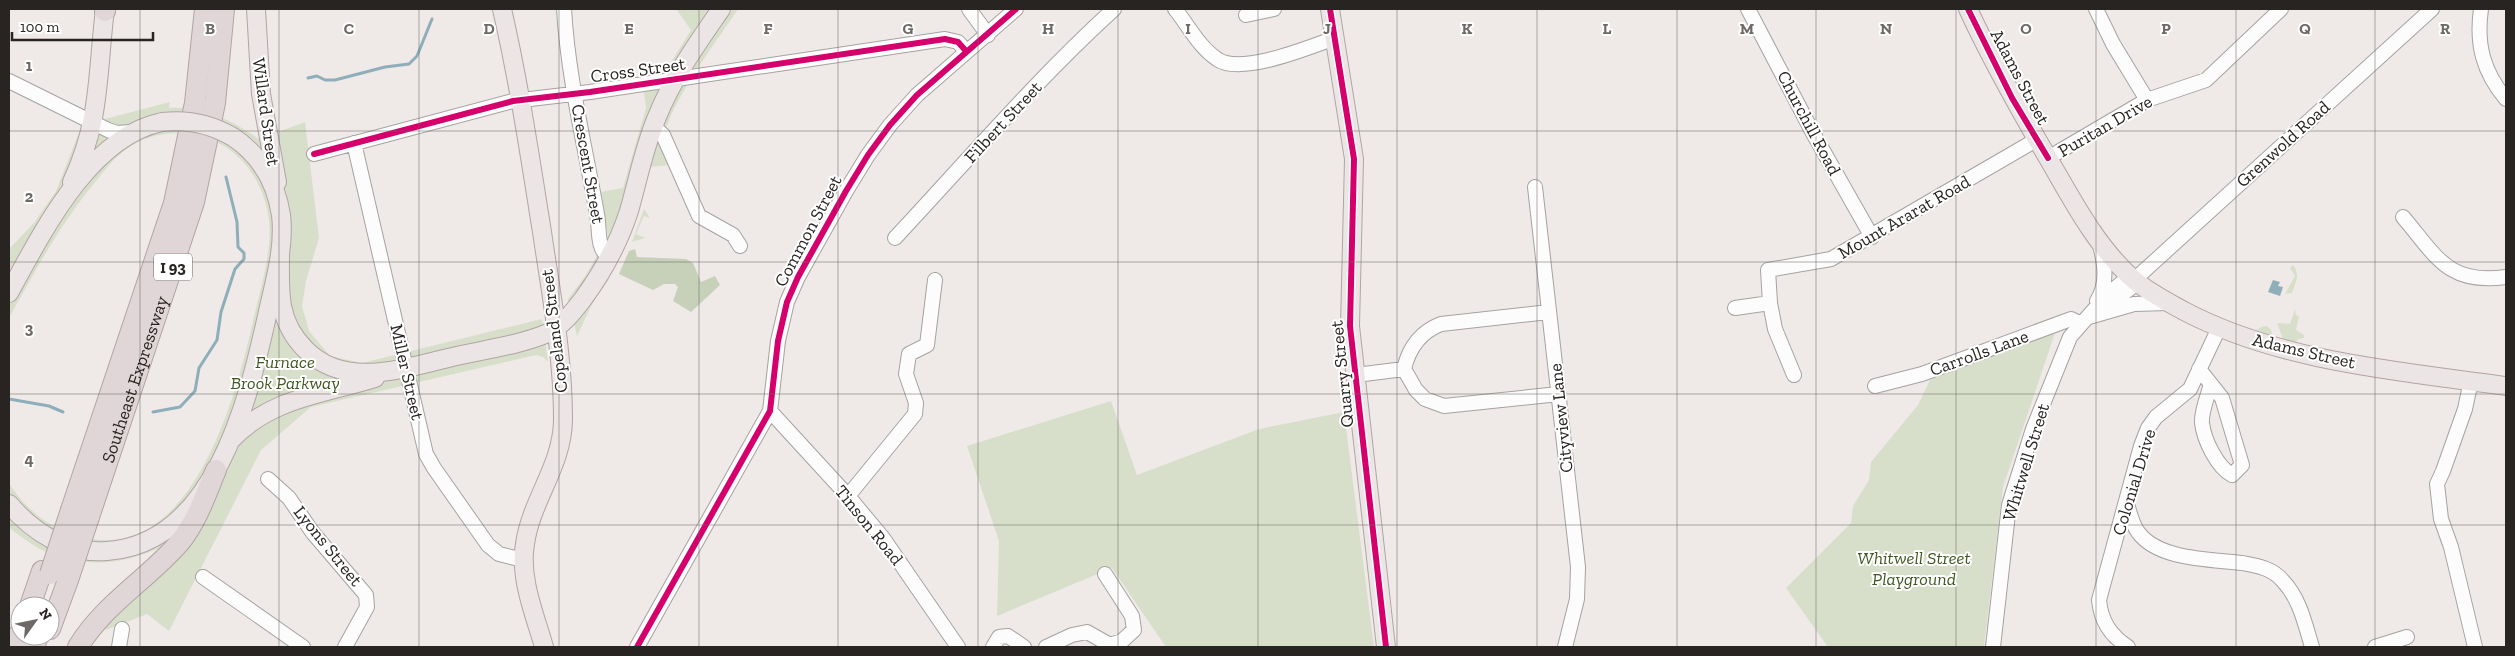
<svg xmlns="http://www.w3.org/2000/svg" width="2515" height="656" viewBox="0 0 2515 656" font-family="'Zilla Slab',serif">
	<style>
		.green { fill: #d7dfca }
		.forest { fill: #c7d0b9 }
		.water { fill: #8eaeb9 }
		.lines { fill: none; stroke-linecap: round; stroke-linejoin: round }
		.stream { stroke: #8eaeb9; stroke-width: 3 }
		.minor-casing { stroke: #a6a2a1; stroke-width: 16 }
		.major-casing { stroke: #b1a4a4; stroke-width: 20 }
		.highway-casing { stroke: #b1a4a4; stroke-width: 22 }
		.minor { stroke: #fdfcfc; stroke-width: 14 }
		.major { stroke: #ece5e5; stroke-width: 18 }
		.highway { stroke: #e1d6d7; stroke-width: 20 }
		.major-bridge-casing { stroke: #b1a4a4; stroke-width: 20; stroke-linecap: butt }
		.highway-bridge-casing { stroke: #b1a4a4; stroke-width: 22; stroke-linecap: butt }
		.major-bridge { stroke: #ece5e5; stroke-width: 18 }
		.highway-bridge { stroke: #e1d6d7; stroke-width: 20 }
		.cycleway-casing { stroke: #fff; stroke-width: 9 }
		.cycleway { stroke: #d6006c; stroke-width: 6 }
		.grid { fill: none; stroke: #6d6967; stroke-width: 1; stroke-opacity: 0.55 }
		.labels { text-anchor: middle; stroke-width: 4; stroke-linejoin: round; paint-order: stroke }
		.shield { fill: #fff; stroke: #686664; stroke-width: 1 }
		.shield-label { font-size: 16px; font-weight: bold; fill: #272422 }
		.street-label { font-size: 18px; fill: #272422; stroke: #fff }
		.park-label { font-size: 18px; font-style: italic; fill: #3e5820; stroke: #fff }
		.grid-label { font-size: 16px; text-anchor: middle; font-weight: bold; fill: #6d6967; stroke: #fff; stroke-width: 4; stroke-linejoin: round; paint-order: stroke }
	</style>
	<rect width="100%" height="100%" fill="#efeae8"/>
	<path class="green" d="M676,9H738C722,34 663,112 665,139C665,147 669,157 671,165L650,167L609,279L592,304L577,336L568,299L586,275L608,236L601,192L623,188L646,108L644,92L654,90L691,30Z
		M170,102L169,108C204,106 231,120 259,139L305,122L319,238L306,281L302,306L309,331L330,356L362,363L542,319L548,362L543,357L536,355L311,407L261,450L169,631L147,614L106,630L103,627L167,544C126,565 87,569 44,551C32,546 20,535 9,528V483C25,508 46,526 75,535C191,572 236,397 254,317C261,285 274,247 268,214C261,173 231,138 188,134C165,131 142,137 124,151C113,159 105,170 96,181C61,223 35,271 9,318V249L34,223L56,191L82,125Z
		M644,209L650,218L644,216L636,234L645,238L632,242Z
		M2293,265C2301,275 2295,283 2292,293L2285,294L2295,276L2290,268Z
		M2295,309L2296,315L2299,316L2296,330L2304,335V338L2298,339L2296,342L2283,339L2277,323L2290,324Z
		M2267,326L2271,330L2273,336L2256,331L2261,327Z
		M2056,330L2003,487L1984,647H1828L1786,588L1851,523L1853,506L1869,480L1871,462L1918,405L1930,380Z
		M1111,401L1137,475L1259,429L1344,412L1374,647H1166L1112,568L997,616L999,541L967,446Z"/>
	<path class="forest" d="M635,249L637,257L686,259L693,263L701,282L715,276L720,285L691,312L673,301L678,287L675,284H664L653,290L619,274L629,251Z"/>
	<path class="water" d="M2273,280L2280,282L2278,286L2283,287L2280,296L2268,292Z"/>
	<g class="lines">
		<path class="stream" d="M308,78L317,76L325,80H335L385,67L409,64L417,56L432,19
			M9,399L49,406L63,412
			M153,412L180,407L195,391L199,368L217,340L221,312L235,269L244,259V253L238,247L237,222L226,177"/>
		<g class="minor-casing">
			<path id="minor" d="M564,9C568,78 585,146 597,214C600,227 596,249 609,257
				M969,9L988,35
				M1175,9C1188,25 1199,47 1217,59C1240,76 1310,47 1335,38
				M1748,9L1813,133L1872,237
				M2096,9L2113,44L2147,100
				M2481,9C2476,44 2483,72 2506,99
				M1246,15L1274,9
				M9,81L108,130L117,133L131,132
				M653,126L663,135L699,216L733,235L740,246
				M354,143L426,454L434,468L488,545L499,554L523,560
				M314,154L513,101L590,92L945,39L958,42L966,51
				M2048,158L2147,100L2206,80L2281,9
				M1535,187L1578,567L1577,599L1565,647
				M2403,217C2437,257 2448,285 2506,277
				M895,238C967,161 1036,80 1114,9
				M2134,280L2432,9
				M2097,301C2108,283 2105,265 2100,245
				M1770,303L1768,270L1831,259L2036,140
				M2106,307L2137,283
				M1735,308L1770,303L1775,329L1794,375
				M1549,312L1441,324C1420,332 1409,348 1404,369L1416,390L1425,399L1444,406L1559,394
				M2089,317L2134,304L2168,303
				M2199,369L2222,398L2242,465L2232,475C2217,467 2204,440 2202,423C2201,412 2208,395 2211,384
				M1356,375L1404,369
				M2471,381L2465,409L2443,471L2437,484L2441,519L2451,547L2475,647
				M1875,386L1922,374L2071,319L2081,324
				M770,411L848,496L883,538L958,647
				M268,479L289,498L313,533L366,595L367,607L345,647
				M848,496L915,414L916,403L906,374L909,354L927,345L935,280
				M2127,504C2130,513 2132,524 2138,532C2158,560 2210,559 2242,563C2258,566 2272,568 2283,581C2300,599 2305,624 2312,647
				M203,577L303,647
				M119,647L122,629
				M637,647L770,411L778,341L787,302L798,277L846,191L868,155L890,125L917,95L1016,9
				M993,647L999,637L1008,636L1024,647
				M1046,647L1072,635L1087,632L1110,645L1122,641L1134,630L1132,616L1105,574
				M1993,647L2009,505L2033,429L2070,337L2106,296L2130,276
				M2128,647C2110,635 2101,621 2099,600L2141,446L2148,428L2156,417L2190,389L2219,328
				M2375,647L2407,637"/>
		</g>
		<g class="major-casing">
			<path id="major" d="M256,9L261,94L277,182
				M502,9C519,83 530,157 542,232C551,294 563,355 563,419C563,465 531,500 525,544C519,578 535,615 544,647
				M1330,9L1354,159L1350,326L1386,647
				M1968,9C1993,63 2022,114 2052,165C2075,205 2098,248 2133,279C2148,292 2166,301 2184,311C2281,362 2399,371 2506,386
				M72,182C101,120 97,74 105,9
				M280,253C280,270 279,289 282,306C285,322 294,338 305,349C344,389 401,369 448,358C481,350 517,346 548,333C563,325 573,312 583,299C602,273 619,242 629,211C638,180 644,147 657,117C673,77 697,44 721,9
				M9,293C42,233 89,137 162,122
				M231,440C270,398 324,394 375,378
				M9,504C34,533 67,554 107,551C214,544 248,401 267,316C274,283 285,249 281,215C276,183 260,155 233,137"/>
		</g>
		<g class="highway-casing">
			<g id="highway">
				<path d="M105,11V9"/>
				<path d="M71,510L174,203L195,103L205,9"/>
				<path id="s1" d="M89,517L194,202L215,103L224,9"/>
				<path d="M30,606L42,571"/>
				<path d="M50,629L68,580"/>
				<path d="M14,647L20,632"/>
				<path d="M34,647L38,636"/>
				<path d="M78,647C104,604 148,579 180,542C197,521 206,494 216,470"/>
			</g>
		</g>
		<use href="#minor" class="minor"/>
		<use href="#major" class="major"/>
		<use href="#highway" class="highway"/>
		<g class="major-bridge-casing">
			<path id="major-bridge" d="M162,122C187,119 211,124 233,137"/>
		</g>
		<g class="highway-bridge-casing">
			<path id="highway-bridge" d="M50,574L71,510
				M68,580L89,517"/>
		</g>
		<use href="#major-bridge" class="major-bridge"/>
		<use href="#highway-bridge" class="highway-bridge"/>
		<g class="cycleway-casing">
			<path id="cycleway" d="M1330,9L1354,159L1350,326L1386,647
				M1968,9L2012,98L2048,158
				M314,154L513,101L590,92L945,39L958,42L966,51
				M637,647L770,411L778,341L787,302L798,277L846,191L868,155L890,125L917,95L1016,9"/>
		</g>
		<use href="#cycleway" class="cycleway"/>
	</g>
	<path class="grid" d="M140,9V647M279,9V647M419,9V647M559,9V647M699,9V647M838,9V647M978,9V647M1118,9V647M1258,9V647M1397,9V647M1537,9V647M1677,9V647M1816,9V647M1956,9V647M2096,9V647M2236,9V647M2375,9V647M9,131H2506M9,262H2506M9,394H2506M9,525H2506"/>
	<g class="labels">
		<rect class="shield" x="154" y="253.5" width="38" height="27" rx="4"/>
		<g class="shield-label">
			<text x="173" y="273">I 93</text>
		</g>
		<g class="street-label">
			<text transform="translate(638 70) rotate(-8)" y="6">Cross Street</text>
			<text transform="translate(2020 77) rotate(62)" y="6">Adams Street</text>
			<text transform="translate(266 112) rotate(82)" y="6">Willard Street</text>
			<text transform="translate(1003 122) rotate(-47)" y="6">Filbert Street</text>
			<text transform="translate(1809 123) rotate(62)" y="6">Churchill Road</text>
			<text transform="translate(2105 126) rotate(-30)" y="6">Puritan Drive</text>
			<text transform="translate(2283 144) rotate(-42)" y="6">Grenwold Road</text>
			<text transform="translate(588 164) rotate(80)" y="6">Crescent Street</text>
			<text transform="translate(1904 217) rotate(-30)" y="6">Mount Ararat Road</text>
			<text transform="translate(808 231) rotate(-62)" y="6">Common Street</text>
			<text transform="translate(554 331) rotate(-97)" y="6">Copeland Street</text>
			<text transform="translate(2304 351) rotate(13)" y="6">Adams Street</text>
			<text transform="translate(1979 353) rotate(-20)" y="6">Carrolls Lane</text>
			<text transform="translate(407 372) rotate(77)" y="6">Miller Street</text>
			<text transform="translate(1342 374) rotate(-96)" y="6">Quarry Street</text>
			<text dy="6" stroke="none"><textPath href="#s1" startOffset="145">Southeast Expressway</textPath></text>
			<text transform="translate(1561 418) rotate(-96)" y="6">Cityview Lane</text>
			<text transform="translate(2026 462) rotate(-73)" y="6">Whitwell Street</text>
			<text transform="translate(2134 482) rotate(-73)" y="6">Colonial Drive</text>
			<text transform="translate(869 525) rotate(51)" y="6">Tinson Road</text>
			<text transform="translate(328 546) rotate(51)" y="6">Lyons Street</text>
		</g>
		<g class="park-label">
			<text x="285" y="368">Furnace<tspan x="285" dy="21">Brook Parkway</tspan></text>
			<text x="1914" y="564">Whitwell Street<tspan x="1914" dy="21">Playground</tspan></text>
		</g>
	</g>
	<g class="grid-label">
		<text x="210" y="34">B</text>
		<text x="349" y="34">C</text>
		<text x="489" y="34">D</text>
		<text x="629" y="34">E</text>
		<text x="768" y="34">F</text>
		<text x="908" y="34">G</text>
		<text x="1048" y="34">H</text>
		<text x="1188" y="34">I</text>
		<text x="1327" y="34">J</text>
		<text x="1467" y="34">K</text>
		<text x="1607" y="34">L</text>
		<text x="1747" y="34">M</text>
		<text x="1886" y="34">N</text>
		<text x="2026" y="34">O</text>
		<text x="2166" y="34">P</text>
		<text x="2305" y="34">Q</text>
		<text x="2445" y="34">R</text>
		<text x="29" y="71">1</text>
		<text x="29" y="202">2</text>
		<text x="29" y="334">3</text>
		<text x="29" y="465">4</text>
	</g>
	<rect width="2515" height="656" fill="none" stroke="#272422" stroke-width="20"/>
	<g transform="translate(35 621) rotate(57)"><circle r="24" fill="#ffffff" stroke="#a9a7a7"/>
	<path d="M0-4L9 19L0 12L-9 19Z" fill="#6d6967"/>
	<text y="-8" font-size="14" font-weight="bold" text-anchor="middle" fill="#272422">N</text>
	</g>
	<path d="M12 32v8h141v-8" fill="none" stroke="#272422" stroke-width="2.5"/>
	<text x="20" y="32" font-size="15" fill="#272422" stroke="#ffffff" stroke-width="4" paint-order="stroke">100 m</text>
</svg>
